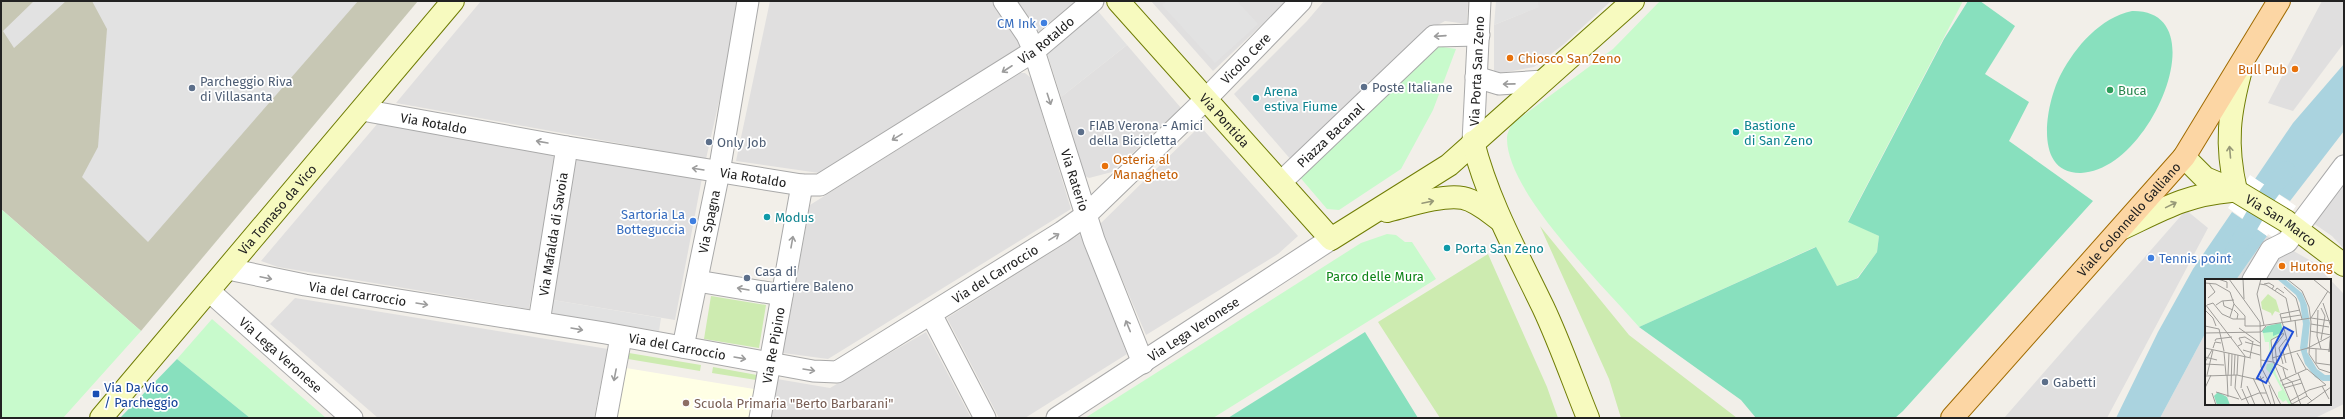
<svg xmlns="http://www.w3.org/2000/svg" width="2345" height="419" viewBox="0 0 2345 419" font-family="'Fira Sans',sans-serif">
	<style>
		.residential { fill: #e0dfdf }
		.education { fill: #ffffe5 }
		.construction { fill: #c7c7b4 }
		.grass { fill: #cdebb0 }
		.park { fill: #c8facc }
		.pitch { fill: #88e0be }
		.parking { fill: #e2e2e2 }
		.water { fill: #aad3df }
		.pier { fill: #fff }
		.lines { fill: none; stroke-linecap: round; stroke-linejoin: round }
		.canal { stroke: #aad3df; stroke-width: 18 }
		.street-casing { stroke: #a9a9a9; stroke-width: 23 }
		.secondary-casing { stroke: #707d05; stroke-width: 24 }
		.primary-casing { stroke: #a06b00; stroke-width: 24 }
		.street { stroke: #fff; stroke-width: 21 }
		.secondary { stroke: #f7fabf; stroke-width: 22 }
		.primary { stroke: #fcd6a4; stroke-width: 22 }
		.oneway { stroke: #9c9c9c }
		.oneway2 { stroke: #979978 }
		.shop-dot { fill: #3f7fe0; stroke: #fff; stroke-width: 1.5 }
		.food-dot { fill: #e8710a; stroke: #fff; stroke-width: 1.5 }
		.service-dot { fill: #5c6f8a; stroke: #fff; stroke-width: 1.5 }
		.leisure-dot { fill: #2e9e5b; stroke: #fff; stroke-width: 1.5 }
		.culture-dot { fill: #0f9aa8; stroke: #fff; stroke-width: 1.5 }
		.transit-dot { fill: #1a4fb4; stroke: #fff; stroke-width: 1.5 }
		.education-dot { fill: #8d6e63; stroke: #fff; stroke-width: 1.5 }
		.labels { text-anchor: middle; stroke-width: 3.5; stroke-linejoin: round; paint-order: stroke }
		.shop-label { font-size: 13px; fill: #366cbe; stroke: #fff; text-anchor: end }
		.street-label { font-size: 13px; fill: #222; stroke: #fff }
		.food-label { font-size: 13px; fill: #c56008; stroke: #fff; text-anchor: start }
		.service-label { font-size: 13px; fill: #4e5e75; stroke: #fff; text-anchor: start }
		.leisure-label { font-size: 13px; fill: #27864d; stroke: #fff; text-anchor: start }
		.culture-label { font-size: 13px; fill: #0d838f; stroke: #fff; text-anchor: start }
		.park-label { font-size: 13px; fill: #0c8416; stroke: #fff }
		.transit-label { font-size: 13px; fill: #164399; stroke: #fff; text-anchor: start }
		.education-label { font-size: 13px; fill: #785e54; stroke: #fff; text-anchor: start }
		.inset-road { fill: none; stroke: #9f9d99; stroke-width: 1 }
		.view { fill: #1d4ed8; fill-opacity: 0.15; stroke: #1d4ed8; stroke-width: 2 }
		.inset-edge { fill: none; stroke: #222; stroke-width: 2 }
	</style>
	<rect width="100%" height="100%" fill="#f2efe9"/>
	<path class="residential" d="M481,1H737L734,35L706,159L396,103Z
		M770,1H1076L1021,46L819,173L736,161Z
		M1151,1H1287L1213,71Z
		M1324,1H1468L1467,24L1445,21L1425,32L1292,161L1234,94L1307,21Z
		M1537,1H1611L1564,44L1534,67L1501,73L1494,71V25L1538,7Z
		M2322,1H2344V43L2293,111L2268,103Z
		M1127,45L1181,108L1112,172L1089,178L1085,176L1061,97Z
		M1019,73H1025L1031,78L1071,209L828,359L783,353L810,205Z
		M378,123L556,154L529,309L278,267L261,261Z
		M1200,126L1298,236L1278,254L1146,335L1099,225Z
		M576,157L702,178L675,320L553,300Z
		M2344,183V249L2332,236L2313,223Z
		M2186,210L2208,228L2107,418H2004Z
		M1082,233L1127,354L1025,418H999L947,318Z
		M2267,236L2313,262L2342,292L2344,295V404L2315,418H2160L2206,332V404H2330V280H2236Z
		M295,298L608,349L594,418H378L270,324Z
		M926,332L971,418H770L777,379L830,388Z"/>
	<path class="education" d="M626,368L754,389L749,418H617Z"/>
	<path class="construction" d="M1,1H418L141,331L1,209Z"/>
	<path class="grass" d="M1540,226L1629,335L1737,418H1621L1609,379Z
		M1488,254L1547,387L1558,418H1440L1378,322Z
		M711,296L766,305L759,348L704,339Z
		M629,353L701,365L700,371L628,359Z
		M713,367L757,375L756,380L712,373Z"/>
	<path class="park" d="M1660,1H1963L1848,221L1879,236L1877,252L1857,278L1837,286L1815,247L1639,327C1603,285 1506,192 1507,138C1507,133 1510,128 1512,124L1613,49Z
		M1437,46L1456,49L1433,110L1401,169L1339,210L1327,209L1298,175Z
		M1,209L141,331L63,418H1Z
		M1387,234L1396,235L1405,242H1412L1436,279L1213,418H1085L1361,243Z
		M212,319L326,418H250L177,359Z"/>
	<path class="pitch" d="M1968,1H1980L2015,26L1985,74L2029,102L2009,141L2093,201L1903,411L1895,418H1756L1741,400L1639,327L1816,247L1837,286L1858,278L1877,252L1879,236L1848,222L1944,39Z
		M2132,11C2218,9 2151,171 2081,173C2031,174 2047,100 2061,74C2076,46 2100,18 2132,11Z
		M1365,332L1418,418H1228Z
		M177,359L250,418H120Z"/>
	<path class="parking" d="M34,1H66L14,48L3,31Z
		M92,1H358L148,242L82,177L98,147L107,29Z
		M1167,1H1237L1258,24L1215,63L1162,5Z
		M1496,1H1537L1539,7L1494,25Z
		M1097,10L1127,45L1061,97L1046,50Z
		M553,300L661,318L659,331L550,313Z"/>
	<path class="water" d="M2344,64V131L2290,201L2255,179L2293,123Z
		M2232,212L2267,236L2236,280H2206V332L2160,418H2116L2158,332L2193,269Z"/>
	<path class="pier" d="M2250,175L2296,206L2274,238L2268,234L2267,236L2228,208Z"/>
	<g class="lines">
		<path class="canal" d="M2218,280L2263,201L2286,170"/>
		<g class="street-casing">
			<g id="street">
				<path id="s1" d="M1004,1L1027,35L1034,51L1094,240L1143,363"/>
				<path d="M1476,77L1499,84L1543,81"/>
				<path id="s2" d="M362,110L567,147L802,185H820L1034,51L1093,1"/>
				<path id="s3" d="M1473,142L1480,1"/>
				<path id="s4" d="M1281,182L1434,36L1479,35"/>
				<path id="s5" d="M228,269L305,285L605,333L813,371L837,372L1062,232L1086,215L1206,99L1301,1"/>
				<path d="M2253,280L2271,250L2287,242L2344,166"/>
				<path d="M697,281L782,295"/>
				<path id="s6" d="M209,291L352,418"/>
				<path d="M931,314L985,418"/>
				<path id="s7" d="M539,322L567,147"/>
				<path id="s8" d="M683,347L719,172L748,1"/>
				<path d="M606,418L621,337"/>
				<path id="s9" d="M760,418L802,185"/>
				<path id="s10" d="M1057,418L1331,239"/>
			</g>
		</g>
		<g class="secondary-casing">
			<g id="secondary">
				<path id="s11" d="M1118,1L1331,239L1449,165L1633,1"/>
				<path d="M1473,142C1488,201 1517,253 1543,307C1560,343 1573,381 1588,418"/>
				<path id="s12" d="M2184,157L2205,178L2236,191L2286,221L2344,265"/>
				<path d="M2236,191C2225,143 2229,113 2242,66"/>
				<path d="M1387,211C1407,206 1443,194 1463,198C1477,201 1489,212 1500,220"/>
				<path d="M2123,228C2163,209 2186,195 2231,191"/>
				<path id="s13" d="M101,418L453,1"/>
			</g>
		</g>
		<g class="primary-casing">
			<g id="primary">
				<path id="s14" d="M1952,418L2184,157L2279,1"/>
			</g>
		</g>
		<use href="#street" class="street"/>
		<use href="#secondary" class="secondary"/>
		<use href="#primary" class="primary"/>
	</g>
	<defs><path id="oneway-shaft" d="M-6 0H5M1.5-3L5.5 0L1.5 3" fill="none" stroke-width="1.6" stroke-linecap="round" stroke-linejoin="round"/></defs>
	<g class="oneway">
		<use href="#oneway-shaft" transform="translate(1440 36) rotate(176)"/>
		<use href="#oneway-shaft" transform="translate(1007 69) rotate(147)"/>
		<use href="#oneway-shaft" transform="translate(1509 84) rotate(179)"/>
		<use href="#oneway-shaft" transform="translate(1049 99) rotate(72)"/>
		<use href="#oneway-shaft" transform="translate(897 137) rotate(148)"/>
		<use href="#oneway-shaft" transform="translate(542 142) rotate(-170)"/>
		<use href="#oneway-shaft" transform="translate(698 169) rotate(-171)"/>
		<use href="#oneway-shaft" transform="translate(1054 237) rotate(-32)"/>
		<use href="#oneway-shaft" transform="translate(792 242) rotate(-80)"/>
		<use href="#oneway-shaft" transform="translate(266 278) rotate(12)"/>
		<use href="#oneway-shaft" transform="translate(743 289) rotate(-170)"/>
		<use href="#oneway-shaft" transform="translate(422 304) rotate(9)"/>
		<use href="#oneway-shaft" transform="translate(1128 326) rotate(-112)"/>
		<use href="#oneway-shaft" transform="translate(577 329) rotate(10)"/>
		<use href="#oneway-shaft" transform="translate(740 358) rotate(10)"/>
		<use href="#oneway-shaft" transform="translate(809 370) rotate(9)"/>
		<use href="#oneway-shaft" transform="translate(615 375) rotate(101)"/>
	</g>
	<g class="oneway2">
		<use href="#oneway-shaft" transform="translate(2230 152) rotate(-95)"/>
		<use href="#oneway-shaft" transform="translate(1428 202) rotate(-12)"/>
		<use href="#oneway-shaft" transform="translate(2171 205) rotate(-26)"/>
	</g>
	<g class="shop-dot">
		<circle cx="1044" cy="23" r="4"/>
		<circle cx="693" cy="221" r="4"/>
		<circle cx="2151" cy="258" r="4"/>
	</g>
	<g class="food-dot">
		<circle cx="1510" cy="58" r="4"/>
		<circle cx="2295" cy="69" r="4"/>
		<circle cx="1105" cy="166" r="4"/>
		<circle cx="2282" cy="266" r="4"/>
	</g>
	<g class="service-dot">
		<circle cx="1364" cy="87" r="4"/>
		<circle cx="192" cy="88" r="4"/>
		<circle cx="1081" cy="132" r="4"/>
		<circle cx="709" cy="142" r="4"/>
		<circle cx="747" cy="278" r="4"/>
		<circle cx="2045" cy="382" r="4"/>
	</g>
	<circle class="leisure-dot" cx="2110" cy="90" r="4"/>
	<g class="culture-dot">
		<circle cx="1256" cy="98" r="4"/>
		<circle cx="1736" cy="132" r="4"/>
		<circle cx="767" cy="217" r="4"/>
		<circle cx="1447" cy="248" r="4"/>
	</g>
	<rect class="transit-dot" x="92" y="390" width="8" height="8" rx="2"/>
	<circle class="education-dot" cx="686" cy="403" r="4"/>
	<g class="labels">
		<g class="shop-label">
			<text x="1036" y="28">CM Ink</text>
			<text x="685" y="219">Sartoria La<tspan x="685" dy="15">Botteguccia</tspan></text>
			<text x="2159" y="263" text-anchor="start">Tennis point</text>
		</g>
		<g class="street-label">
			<text dy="5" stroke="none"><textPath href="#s2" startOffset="733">Via Rotaldo</textPath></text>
			<text dy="5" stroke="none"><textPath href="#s5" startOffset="1136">Vicolo Cere</textPath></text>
			<text dy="5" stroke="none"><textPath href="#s3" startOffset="71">Via Porta San Zeno</textPath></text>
			<text dy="5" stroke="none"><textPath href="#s11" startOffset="160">Via Pontida</textPath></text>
			<text dy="5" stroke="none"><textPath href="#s2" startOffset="73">Via Rotaldo</textPath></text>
			<text dy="5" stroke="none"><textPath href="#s4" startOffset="68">Piazza Bacanal</textPath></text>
			<text dy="5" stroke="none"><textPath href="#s2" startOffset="397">Via Rotaldo</textPath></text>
			<text dy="5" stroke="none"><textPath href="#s1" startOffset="194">Via Raterio</textPath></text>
			<text dy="5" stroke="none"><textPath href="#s13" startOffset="273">Via Tomaso da Vico</textPath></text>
			<text dy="5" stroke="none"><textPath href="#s14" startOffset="266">Viale Colonnello Galliano</textPath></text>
			<text dy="5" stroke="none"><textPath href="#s12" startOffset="117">Via San Marco</textPath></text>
			<text dy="5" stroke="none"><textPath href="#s8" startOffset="128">Via Spagna</textPath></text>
			<text dy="5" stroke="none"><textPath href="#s7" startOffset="89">Via Mafalda di Savoia</textPath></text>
			<text dy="5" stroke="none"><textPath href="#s5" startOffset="804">Via del Carroccio</textPath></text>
			<text dy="5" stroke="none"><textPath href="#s5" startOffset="132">Via del Carroccio</textPath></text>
			<text dy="5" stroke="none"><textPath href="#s10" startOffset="163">Via Lega Veronese</textPath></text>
			<text dy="5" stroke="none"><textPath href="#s9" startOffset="74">Via Re Pipino</textPath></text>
			<text dy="5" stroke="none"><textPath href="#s5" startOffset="456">Via del Carroccio</textPath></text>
			<text dy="5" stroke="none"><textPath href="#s6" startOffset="96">Via Lega Veronese</textPath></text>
		</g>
		<g class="food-label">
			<text x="1518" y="63">Chiosco San Zeno</text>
			<text x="2287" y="74" text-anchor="end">Bull Pub</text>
			<text x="1113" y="164">Osteria al<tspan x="1113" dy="15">Managheto</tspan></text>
			<text x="2290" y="271">Hutong</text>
		</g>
		<g class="service-label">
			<text x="200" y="86">Parcheggio Riva<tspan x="200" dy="15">di Villasanta</tspan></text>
			<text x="1372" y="92">Poste Italiane</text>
			<text x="1089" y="130">FIAB Verona - Amici<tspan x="1089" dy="15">della Bicicletta</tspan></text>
			<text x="717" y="147">Only Job</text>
			<text x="755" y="276">Casa di<tspan x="755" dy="15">quartiere Baleno</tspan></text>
			<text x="2053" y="387">Gabetti</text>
		</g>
		<g class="leisure-label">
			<text x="2118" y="95">Buca</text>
		</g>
		<g class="culture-label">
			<text x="1264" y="96">Arena<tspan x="1264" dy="15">estiva Fiume</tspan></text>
			<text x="1744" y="130">Bastione<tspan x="1744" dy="15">di San Zeno</tspan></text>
			<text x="775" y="222">Modus</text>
			<text x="1455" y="253">Porta San Zeno</text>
		</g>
		<g class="park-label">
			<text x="1375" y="281">Parco delle Mura</text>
		</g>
		<g class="transit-label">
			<text x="104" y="392">Via Da Vico<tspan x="104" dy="15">/ Parcheggio</tspan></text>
		</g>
		<g class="education-label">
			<text x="694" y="408">Scuola Primaria "Berto Barbarani"</text>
		</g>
	</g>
	<g transform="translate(2205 279)">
		<rect width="126" height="126" fill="#f2efe9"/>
		<path d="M63,15L71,21L75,34L70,32L67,37L66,34L57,30L56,23Z" fill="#cdebb0"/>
		<path d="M68,53L78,54L66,61L65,81L64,63H60L58,54ZM68,84L71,95L87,126H84L81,121L78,123L73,118V113L77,111L68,94L66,95L61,90L62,85Z" fill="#c8facc"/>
		<path d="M76,44L78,53L68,57V53L58,54L57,52L62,47ZM13,113L22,118L25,126H12L9,117Z" fill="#88e0be"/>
		<path d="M72,0H80L97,14L102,26L105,44L102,73L112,90L120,96H126V102H118L110,98L100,85L95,69L98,45L95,24L91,16Z" fill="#aad3df"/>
		<path class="inset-road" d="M13,0L22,3V9M24,0L55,43L56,88L76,126M38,0L39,20M56,0L52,15L59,46M82,0L97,12L104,28L106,43L104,75L114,90L126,94M108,0L126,15M0,4L11,5L25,13L29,25L25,38M55,5L61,6L81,19L86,42M59,5L64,4L69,7L67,10M79,8L91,19L97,40M70,12L72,9L79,14M3,19L10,13L4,4M18,22L19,27L28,31M118,24L126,48M0,25L40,77L36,109M29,25L40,37V47H56M2,26L8,24L17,35L28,40H40M11,26L17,22L29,21M0,31L8,39L11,47M113,31L112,57L116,70M32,34L29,31L33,35L32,40M76,39L96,36M106,39L123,12M90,41L92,58M106,45L124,48M0,47L14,50L19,72M55,47L106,39L126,42M34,49L55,64M105,52L126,56M0,54L56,53L61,47M79,54L66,61L68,82L87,126M126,57L124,73L126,52M116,61L120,37L116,29M10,62L11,60L27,58M40,63L55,67M33,67L37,65L34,59L40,58L48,63M0,69L46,79M8,69L10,63L16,64M102,69L126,71M38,71L55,76M19,73L21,96M92,74L101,90M0,78L12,81M45,78L48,62M67,79L103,69L126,57M56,81L68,83L83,91M0,83L7,71M81,84L78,72L83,65M111,84L126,86M111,84V70M0,85L19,86M78,85L74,69L81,60M72,86L70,67L79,55M78,89L81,99L87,103M102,90L121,106M91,94L75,35L95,31M93,94L102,117L107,122M2,96L8,71M22,96L23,118M23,96L24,74M29,96L30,76M31,96L30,109L36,120M32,96L33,76M0,97L32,96L54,101L59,98M55,97L66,126M48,99L61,126M75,102L102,90M87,103L96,126M64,106L70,126M77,106L96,100M26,107L27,75M42,107L50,126M117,107L124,120M0,109L6,96M79,109L97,104M37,110L44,126M11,113L34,120M7,114L11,126M36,121L54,114H61M85,122L104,111L121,106M87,125L102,117M101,126L126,108"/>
		<path class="view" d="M79,48L88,53L61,104L52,99Z"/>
		<rect width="126" height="126" class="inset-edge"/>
	</g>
	<rect width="2345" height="419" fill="none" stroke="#222222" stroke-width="4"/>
</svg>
